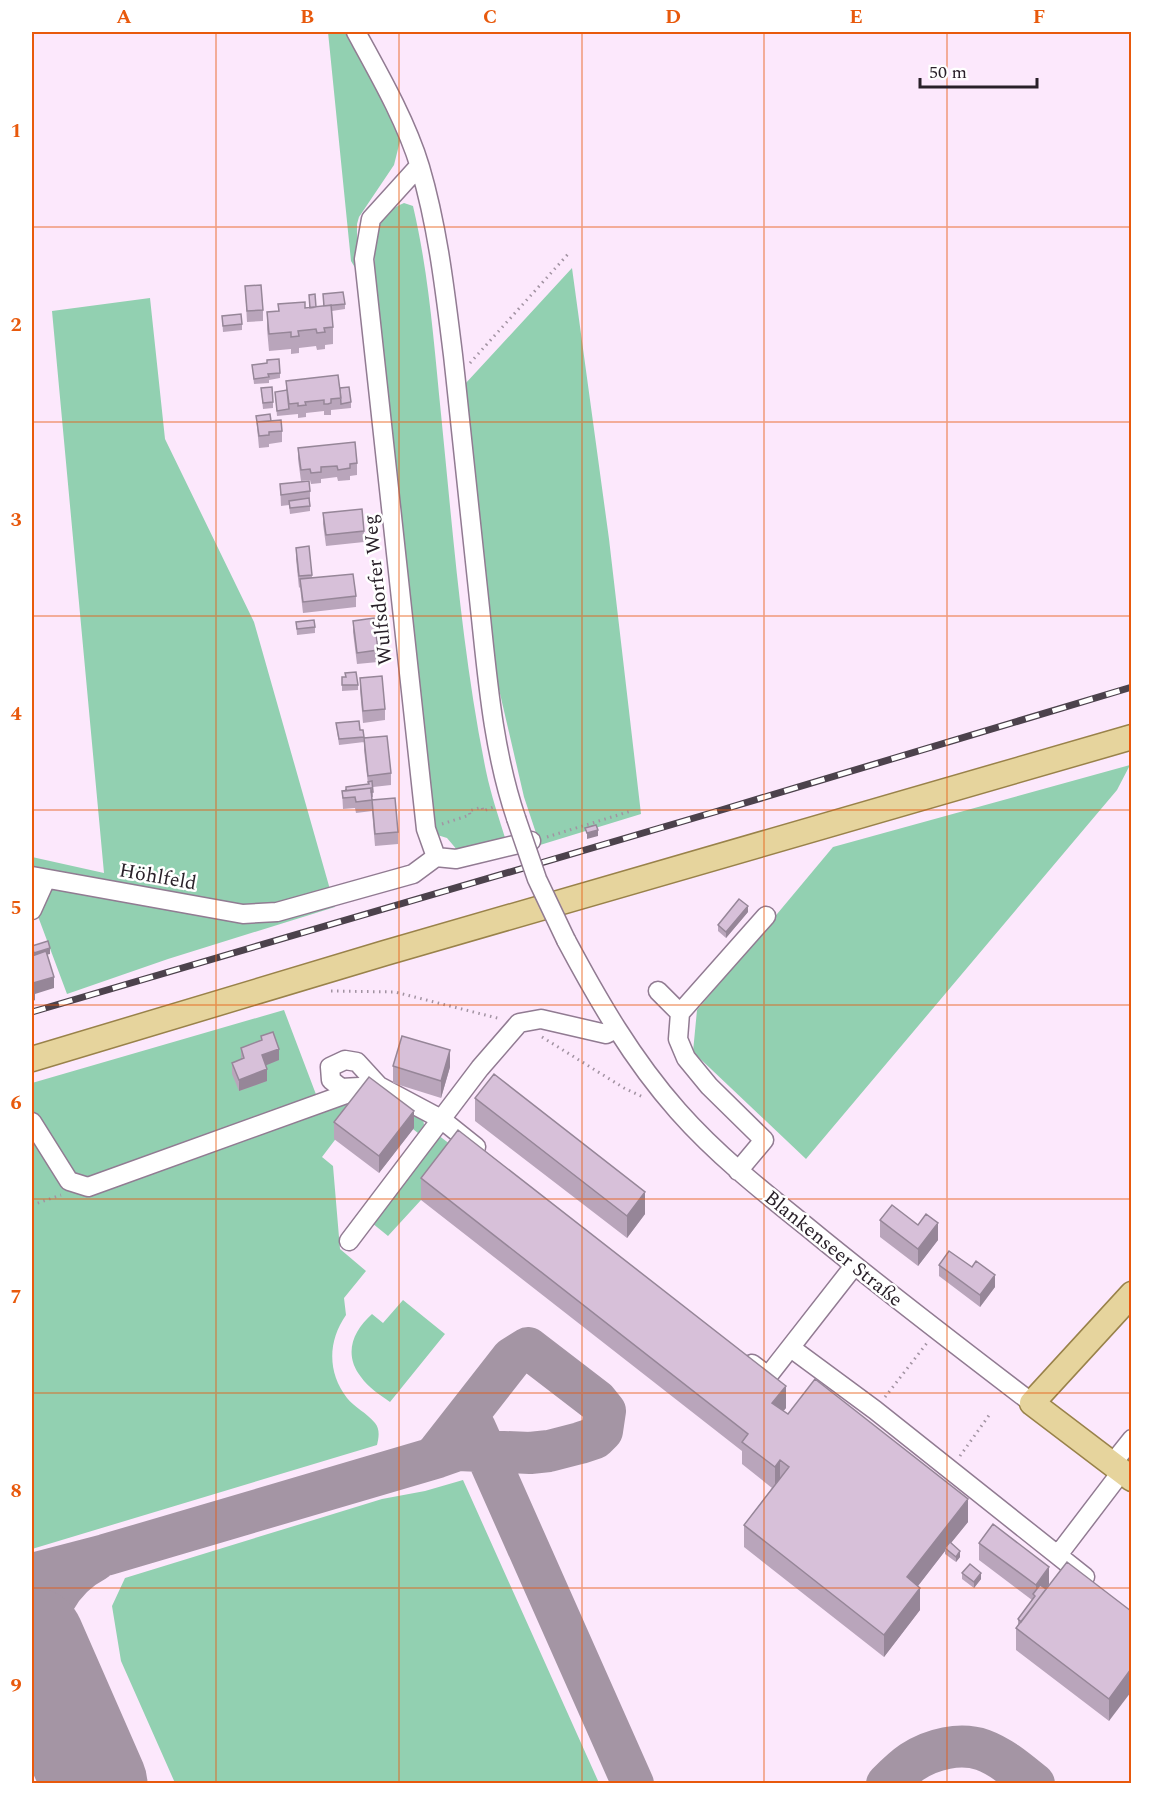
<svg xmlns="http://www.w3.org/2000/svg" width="1163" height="1815" viewBox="0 0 1163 1815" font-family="Spectral,serif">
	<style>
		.green { fill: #92d0b1 }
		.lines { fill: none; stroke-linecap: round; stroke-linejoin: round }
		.taxiway { stroke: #a495a4; stroke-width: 42 }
		.runway { stroke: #a495a4; stroke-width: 105 }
		.minor-casing { stroke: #917b92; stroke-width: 21 }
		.major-casing { stroke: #99824a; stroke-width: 27 }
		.path { stroke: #a293a2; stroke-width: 3; stroke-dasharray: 1.5 4.5; stroke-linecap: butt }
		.minor { stroke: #fff; stroke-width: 18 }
		.major { stroke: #e6d49d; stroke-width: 24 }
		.rail-casing { stroke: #4c424c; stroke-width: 7 }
		.rail { stroke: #fff; stroke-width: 4.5; stroke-dasharray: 14; stroke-linecap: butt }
		.minor-bridge-casing { stroke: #917b92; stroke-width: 21; stroke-linecap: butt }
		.minor-bridge { stroke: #fff; stroke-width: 18 }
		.wall { fill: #b9a5bb }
		.shaded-wall { fill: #968698 }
		.building { fill: #d7c0d9; stroke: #968698; stroke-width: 1.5 }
		.grid { fill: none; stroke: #e8590c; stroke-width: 1.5; stroke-opacity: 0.55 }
		.labels { text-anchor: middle; stroke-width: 5; stroke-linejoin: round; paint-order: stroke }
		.street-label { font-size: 20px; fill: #292029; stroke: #fff }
		.neatline { fill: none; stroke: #e8590c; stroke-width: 2 }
		.grid-label { font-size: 20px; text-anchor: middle; font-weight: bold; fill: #e8590c }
	</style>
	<rect width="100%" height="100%" fill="#fce8fc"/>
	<path class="green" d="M328,32H349L401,137L394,165L359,217L357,224V271L351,261Z
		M404,203L413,206C429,274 434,344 441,414C453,533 462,653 486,771C491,795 499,818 506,841L458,851L447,838L434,834L375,286C375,254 368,218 404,203Z
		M572,268L609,539L641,814L540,845L524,797L495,672L465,384Z
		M150,298L165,439L254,622L335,907L168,959L67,994L36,911L32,909V857L104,873L52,311Z
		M1130,765L1117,790L806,1159L693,1052L697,1010L833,847Z
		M284,1010L317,1097L371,1092L423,1118L424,1125L418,1133L369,1095L322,1157L333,1166L340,1249L366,1271L344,1298L346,1315C328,1341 327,1372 347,1398C354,1407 367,1413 375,1423C380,1429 379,1437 377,1445L32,1549V1083Z
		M438,1135L459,1151L421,1200L388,1236L372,1223Z
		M403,1300L445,1334L390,1402C380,1395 368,1387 361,1377C343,1354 353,1331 372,1314L383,1323Z
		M463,1480L599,1783H175L121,1661L112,1606L125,1578L382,1499L425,1491Z"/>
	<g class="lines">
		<path class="taxiway" d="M475,1428L633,1784
			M32,1574L105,1555L438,1457L458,1450L530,1453L549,1451L580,1443L595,1438L602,1431L605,1411L597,1401L528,1348L512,1358L437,1454L431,1459
			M51,1685C49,1676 46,1666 44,1657C38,1617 61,1578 96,1560
			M887,1784C895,1776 903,1768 912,1762C932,1749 960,1742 983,1750C1002,1757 1019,1772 1034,1784"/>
		<path class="runway" d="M32,1640L95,1784"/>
		<g class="minor-casing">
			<path id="minor" d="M356,32C379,74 406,121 420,167C438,228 445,291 453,355C462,436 470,517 479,599C487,672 492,747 516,818
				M419,166L371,219L364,259L426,829L436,857
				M436,857L456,859L531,841
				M32,876L243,914L277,912L413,874L436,857
				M32,910L46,879
				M566,940C598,1000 632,1059 678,1111C716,1154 761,1190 806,1226C880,1287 956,1345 1032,1403
				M658,991L680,1013
				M379,1086L357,1062L345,1060L330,1067L331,1080L341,1088L379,1086L441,1119L476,1147
				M32,1122L69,1181L88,1187L357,1090
				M738,1171L764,1140L709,1086L686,1058L678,1039L680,1013L766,916
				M349,1241L480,1068L519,1023L541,1019L606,1034L616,1029
				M791,1348L875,1410L1085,1577
				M752,1364L768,1376L854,1266
				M1112,1464L1132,1439
				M1058,1555L1122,1471"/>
		</g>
		<g class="major-casing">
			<path id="major" d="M32,1059L385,953L1132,737
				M1132,1294L1032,1403L1132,1479"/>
		</g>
		<path class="path" d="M470,363L569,253
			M442,824L470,815L469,811L482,807L483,811L496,806
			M547,837L631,811
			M331,991L395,992L501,1019
			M542,1037L624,1088L645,1098
			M32,1205L61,1195
			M885,1397L927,1343
			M960,1456L990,1414"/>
		<use href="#minor" class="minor"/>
		<use href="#major" class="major"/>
		<g class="rail-casing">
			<path id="rail" d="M32,1012L718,811L1132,687"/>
		</g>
		<use href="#rail" class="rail"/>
		<g class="minor-bridge-casing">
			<path id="minor-bridge" d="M516,818L537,879L566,940"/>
		</g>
		<use href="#minor-bridge" class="minor-bridge"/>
	</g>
	<path class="wall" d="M245,286L263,310V321L247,322Z
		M323,294L345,304V309L332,311L333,327V344L325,345V349L317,350L316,346L299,348V353L291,354V349L269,351L267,329V312L278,311V304L305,308H309V295L316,307L323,306Z
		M222,316L242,324V330L223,332Z
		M252,365L280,373V378L269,380V383L254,384Z
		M286,381L340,388L351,402V408L331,410V415H324V411L306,413V417L298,418V414L277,416L275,392L286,391Z
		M261,388L273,402V408L263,409Z
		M256,416L271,421L282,431V442L269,444V447L259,448Z
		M298,448L357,463V475L350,476V480L338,481L337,477L321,479V483L311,484L310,480L301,481L298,459Z
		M280,484L310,491V511L290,514L289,505L281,506Z
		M323,513L364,531V542L326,546L323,524Z
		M296,548L312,575V578L356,596V607L303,613L300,587L299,588L296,559Z
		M353,621L378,650V662L357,664L353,632Z
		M296,622L315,627V633L297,635Z
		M342,677H345L358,685V690L342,691Z
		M360,678L385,709V720L363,723L360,690Z
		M336,723L360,730H363L364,742L339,745Z
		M364,738L391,773V785L373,787V797H372V800L398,832V844L375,846L372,811L356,813L355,808L343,809L342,791L368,784L364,750Z
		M748,912L726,938L718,931V925Z
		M261,1036L279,1060L266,1065L267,1081L239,1091L232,1074V1063L241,1060V1048L261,1040Z
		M393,1066L450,1067L441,1098L393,1083Z
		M475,1098L645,1214L627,1238L475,1121Z
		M334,1122L414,1128L379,1173L334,1139Z
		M421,1178L786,1408L783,1411L968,1522L951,1543L960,1557L956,1562L945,1554V1551L918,1586L920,1610L884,1657L744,1547V1525L772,1488L742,1464V1451L421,1200Z
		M880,1220L918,1225L938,1240L918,1266L880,1237Z
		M939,1265L972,1267L995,1287L980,1307L939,1276Z
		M979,1543L1049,1584L1131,1611L1109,1721L1016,1650V1628L1018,1626V1619L1032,1600L979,1560Z
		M962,1573L981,1579L974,1588L962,1579Z"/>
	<path class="shaded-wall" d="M598,830V836L587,839V833Z
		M748,906V912L726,938V932Z
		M50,948V954L34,958V953Z
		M54,977V988L35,994V1000L32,1002V990L33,983Z
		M279,1049V1060L262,1067V1055Z
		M450,1050V1067L441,1098V1081Z
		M267,1069V1081L239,1091V1080Z
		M414,1111V1128L379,1173V1156Z
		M645,1192V1214L627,1238V1216Z
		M938,1223V1240L918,1266V1249Z
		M995,1275V1287L980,1307V1295Z
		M786,1386V1408L772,1425V1403Z
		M780,1460V1483L775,1490V1467Z
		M968,1499V1522L946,1549L945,1548V1551L907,1600V1577Z
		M960,1551V1557L956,1562V1557Z
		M1049,1567V1584L1036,1602V1585Z
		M981,1573V1579L974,1588V1582Z
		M920,1588V1610L884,1657V1635Z
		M1131,1669V1692L1109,1721V1699Z"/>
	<path class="building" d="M261,285L263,310L247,311L245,286Z
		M343,292L345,304L324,306L323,294Z
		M315,294L316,307L310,308L309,295Z
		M305,302V308L331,305L333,327L324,328L325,332L317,333L316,329L298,331L299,336L291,337V332L269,334L267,312L279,311L278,304Z
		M241,314L242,324L223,326L222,316Z
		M279,359L280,373L268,374L269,377L254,379L252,365L267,363V360Z
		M338,375L341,398L331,399V403L328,404H324V400L305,402L306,405L298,406V403L289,404L286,381Z
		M272,387L273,402L263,403L261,388Z
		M349,387L351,402L341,404L340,388Z
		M287,390L289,409L277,411L275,392Z
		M270,414L271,421L257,422L256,416Z
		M281,420L282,431L269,432V435L259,436L257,422Z
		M355,442L357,463L350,464V468L338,470L337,466L321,467V472L311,473L310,469L301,470L298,448Z
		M309,481L310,491L281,495L280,484Z
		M309,498L310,506L290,508L289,501Z
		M362,509L364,531L326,535L323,513Z
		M309,546L312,575L299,576L296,548Z
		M353,574L356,596L303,602L300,579Z
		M374,618L378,650L357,653L353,621Z
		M314,620L315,627L297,629L296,622Z
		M356,672L358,685H342V677H346L345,673Z
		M382,676L385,709L363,711L360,678Z
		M359,721L360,730H363L364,737L339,739L336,723Z
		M387,736L391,773L368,776L364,738Z
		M372,781L373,792H371V788L346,791V787L369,784L368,782Z
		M371,788L372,800L356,802L355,797L343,798L342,791Z
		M395,798L398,832L375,834L372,800Z
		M596,825L598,830L587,833L585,828Z
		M739,899L748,906L726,932L718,925Z
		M48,941L50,948L34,953L32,946Z
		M46,951L54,977L33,983L35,989L32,990V956Z
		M273,1032L279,1049L262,1055L267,1069L239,1080L232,1063L244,1058L241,1048L262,1040L261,1036Z
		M402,1036L450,1050L441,1081L393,1066Z
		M494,1074L645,1192L627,1216L475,1098Z
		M369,1077L414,1111L379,1156L334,1122Z
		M458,1130L786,1386L772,1403L788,1414L815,1379L968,1499L907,1577L920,1588L884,1635L744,1525L789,1467L780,1460L775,1467L742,1442L748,1434L421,1178Z
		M892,1205L918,1225L926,1214L938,1223L918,1249L880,1220Z
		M949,1251L972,1267L976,1261L995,1275L980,1295L939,1265Z
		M993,1524L1049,1567L1036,1585L979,1543Z
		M950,1542L960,1551L956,1557L945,1548Z
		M1067,1562L1131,1611V1669L1109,1699L1016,1628Z
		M970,1564L981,1573L974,1582L962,1573Z
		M1040,1585L1046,1589L1021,1622L1018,1619L1035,1596L1033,1594Z"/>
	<path class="grid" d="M216,32V1784M399,32V1784M582,32V1784M764,32V1784M947,32V1784M32,227H1132M32,422H1132M32,616H1132M32,810H1132M32,1005H1132M32,1199H1132M32,1393H1132M32,1588H1132"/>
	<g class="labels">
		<g class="street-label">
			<text transform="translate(377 590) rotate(-96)" y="7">Wulfsdorfer Weg</text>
			<text transform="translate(158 876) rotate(10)" y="7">Höhlfeld</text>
			<text transform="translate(834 1248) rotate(39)" y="7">Blankenseer Straße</text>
		</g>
	</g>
	<rect width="1163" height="1815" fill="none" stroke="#ffffff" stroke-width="66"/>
	<path d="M920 78v9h117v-9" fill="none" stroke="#292029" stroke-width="3"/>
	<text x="929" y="78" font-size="18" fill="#292029" stroke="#ffffff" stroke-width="4.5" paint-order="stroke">50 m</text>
	<rect x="33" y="33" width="1097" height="1749" class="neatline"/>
	<g class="grid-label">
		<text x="124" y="23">A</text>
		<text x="307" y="23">B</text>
		<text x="490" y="23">C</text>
		<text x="673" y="23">D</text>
		<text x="856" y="23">E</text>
		<text x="1039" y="23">F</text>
		<text x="16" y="137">1</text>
		<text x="16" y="331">2</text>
		<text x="16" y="526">3</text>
		<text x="16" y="720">4</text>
		<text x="16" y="914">5</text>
		<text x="16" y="1109">6</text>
		<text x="16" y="1303">7</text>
		<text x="16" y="1497">8</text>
		<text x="16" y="1692">9</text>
	</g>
</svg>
